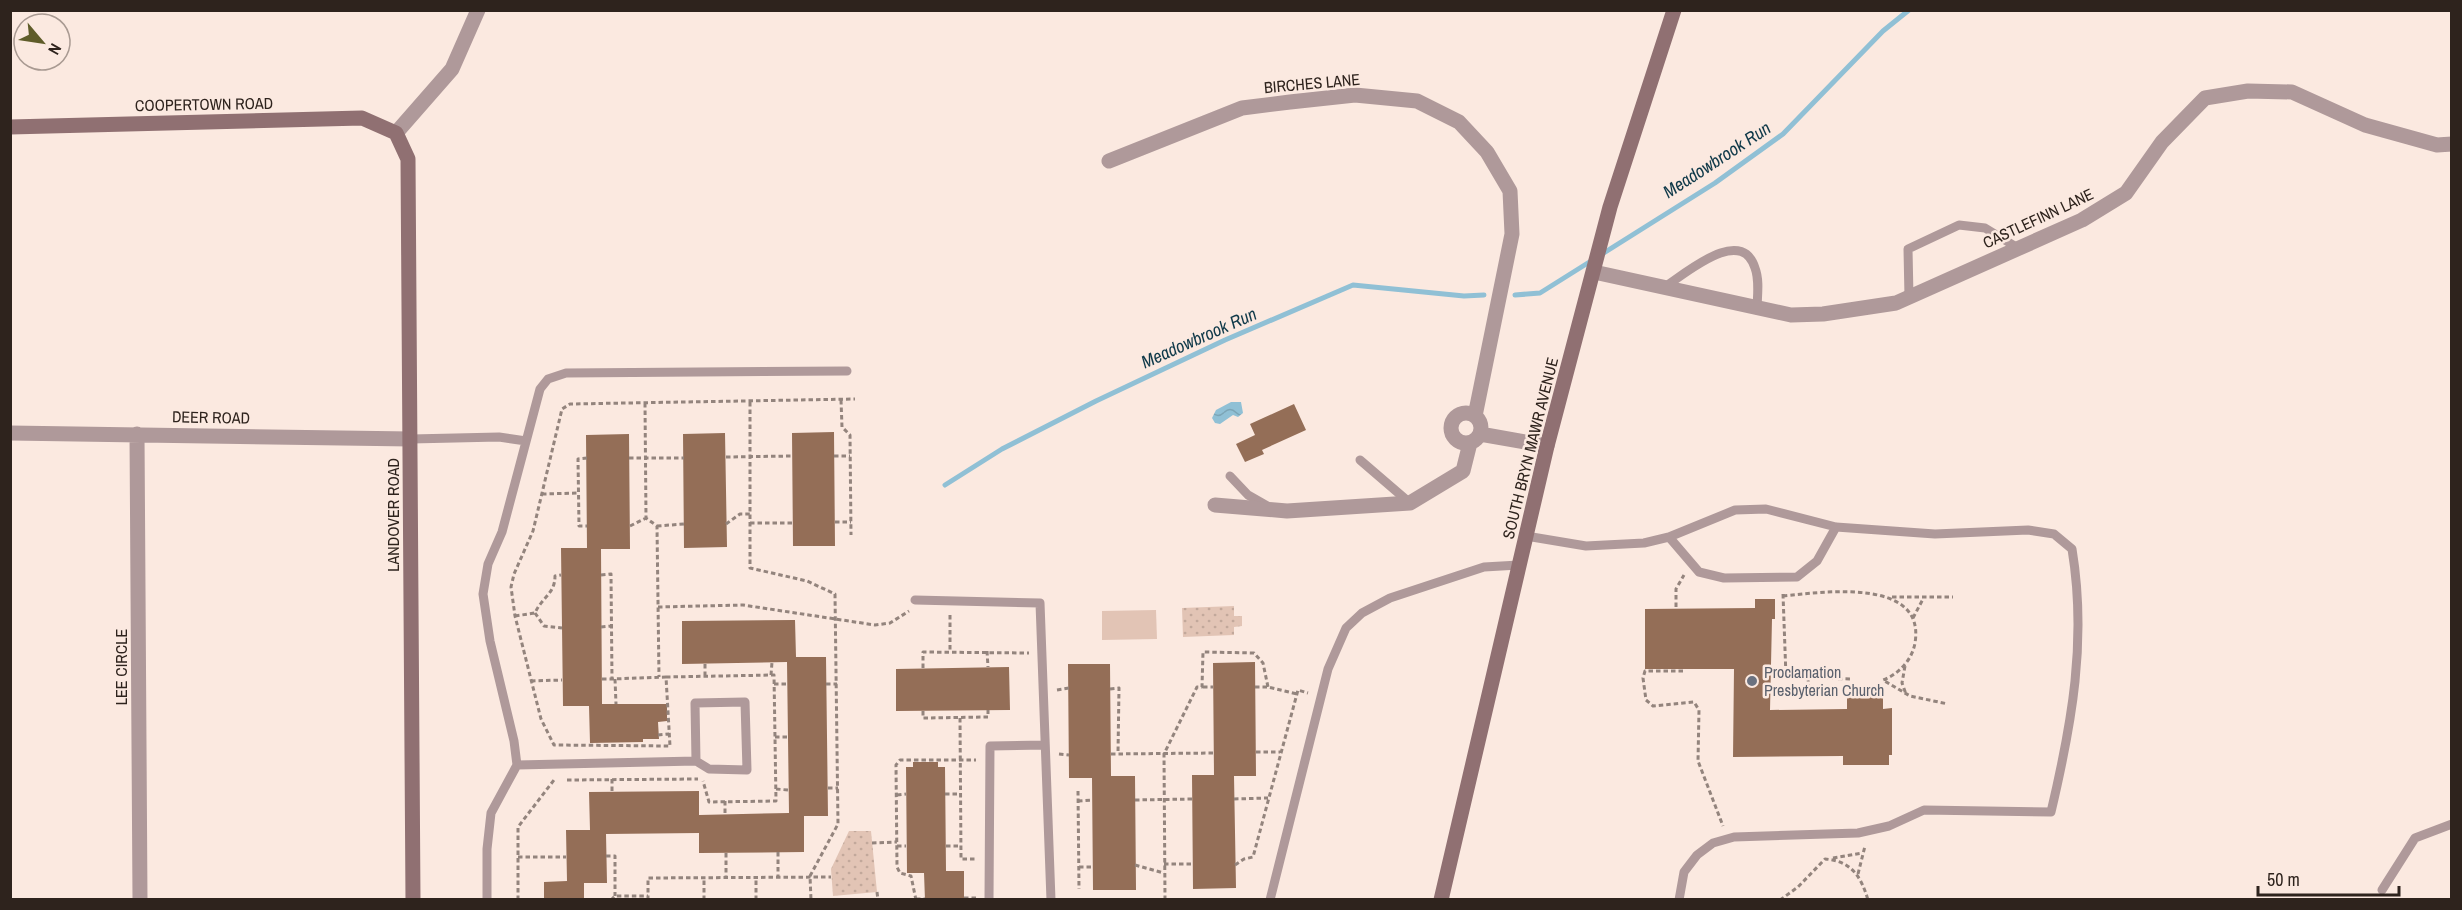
<svg xmlns="http://www.w3.org/2000/svg" width="2462" height="910" viewBox="0 0 2462 910" font-family="'Archivo Narrow',sans-serif">
	<style>
		.green { fill: #e2c4b5 }
		.park { fill: url(#park-dots) }
		.water { fill: url(#water-waves) }
		.lines { fill: none; stroke-linecap: round; stroke-linejoin: round }
		.stream { stroke: #90c0d5; stroke-width: 5 }
		.building { fill: #946e57 }
		.path { stroke: #93847d; stroke-width: 3; stroke-dasharray: 4.5 3; stroke-linecap: butt }
		.lane { stroke: #af999a; stroke-width: 9 }
		.street { stroke: #af999a; stroke-width: 15 }
		.secondary { stroke: #907072; stroke-width: 15 }
		.worship-dot { fill: #6b7280; stroke: #fbe9e0; stroke-width: 2 }
		.labels { text-anchor: middle; stroke-width: 5; stroke-linejoin: round; paint-order: stroke }
		.street-label { font-size: 16px; fill: #2e231d; stroke: #fbe9e0 }
		.worship-label { font-size: 16px; fill: #5b616d; stroke: #fbe9e0; text-anchor: start }
		.water-label { font-size: 18px; font-style: italic; fill: #0f3949; stroke: #fbe9e0 }
	</style>
	<defs>
		<pattern id="park-dots" width="8" height="8" patternUnits="userSpaceOnUse" patternTransform="scale(1.5)"><rect width="8" height="8" fill="#e2c4b5"/><path d="M2 2h.1M6 6h.1" fill="none" stroke="#c2a89b" stroke-width="1.8" stroke-linecap="round"/></pattern>
		<pattern id="water-waves" width="16" height="10" patternUnits="userSpaceOnUse" patternTransform="scale(1.5)"><rect width="16" height="10" fill="#90c0d5"/><path d="M0 5q4-4 8 0t8 0" fill="none" stroke="#7ca5b6"/></pattern>
	</defs>
	<rect width="100%" height="100%" fill="#fbe9e0"/>
	<path class="green" d="M1156,610L1157,639L1102,640V611Z"/>
	<path class="park" d="M1234,606V616H1242V626L1234,627V635L1183,637L1182,608Z
		M849,831H871L877,892L833,896L831,869Z"/>
	<path class="water" d="M1231,402H1241L1243,413L1238,417L1233,415L1220,424L1215,423L1212,418L1216,410Z"/>
	<g class="lines">
		<path class="stream" d="M1602,254L1715,183L1783,134L1883,31L1909,10
			M1515,295L1540,293L1591,261
			M945,485L1002,449L1096,401L1225,340L1353,285L1464,296L1484,295"/>
	</g>
	<path class="building" d="M1294,404L1306,430L1262,450L1264,454L1245,462L1236,444L1255,435L1250,424Z
		M834,432L835,546H793L792,433Z
		M725,433L727,547L684,548L683,434Z
		M629,434L630,549H601L602,704H667V721L658,722L659,739H643V742L590,743L589,706H563L561,548H587L586,435Z
		M1755,599H1775V619H1772L1770,710L1847,709V692H1883V709L1892,708V755H1889V765H1843V756L1733,757L1734,669H1645V609L1755,608Z
		M795,620L796,657H826L828,816H804V852L699,853V833L606,834L607,883H584V900H544V882L567,881L566,830H590L589,792L699,791V815L789,813L787,662L682,664V621Z
		M1255,662L1256,776H1234L1236,888L1193,889L1192,775H1214L1213,663Z
		M1068,664H1110L1111,776H1135L1136,890H1093L1092,778H1069Z
		M1009,667L1010,710L896,711V669Z
		M913,762H938V767H945L946,871H964V900H925L924,873H907L906,767H913Z"/>
	<g class="lines">
		<path class="path" d="M841,400L842,427L850,435L851,535
			M750,402V568L807,581L835,594L838,824L810,876L811,900
			M645,403L646,518L657,526L659,677
			M834,456H850
			M726,457L792,456
			M587,458L578,459L579,526H587
			M629,458H684
			M542,494L579,493
			M835,522H851
			M750,523H793
			M726,524L740,514H750
			M630,526L646,518
			M657,526L684,524
			M601,575L611,574L612,679L666,677L670,746L554,745L541,719L515,616L511,587L514,574L533,531L562,409L570,404L855,399
			M1783,594L1786,677
			M1783,596C1822,592 1926,577 1915,643C1912,660 1899,674 1883,680L1910,696L1948,704
			M1892,597H1953
			M658,607L743,605L875,625L890,623L909,611
			M1676,607V589L1684,575
			M535,613L544,626L562,628
			M950,615V652
			M515,616L535,613C542,597 555,594 555,576L561,575
			M1913,618L1923,599
			M601,627L611,626
			M987,651L988,667
			M1905,666L1902,683L1906,694
			M923,668V652L1029,653
			M1683,671H1645L1643,678L1646,700L1653,706L1694,702L1699,710L1698,761L1723,826
			M771,675L772,662
			M705,676V663
			M666,677L774,675L776,801L709,802L703,781
			M1778,677L1850,679
			M1808,677L1809,696
			M602,679H612
			M615,679L616,704
			M531,681L562,680
			M774,684H787
			M826,684H837
			M1203,687H1213
			M1255,687H1268L1297,694
			M1110,689L1119,688L1118,753
			M1057,690L1069,688
			M923,711V718L988,717V710
			M960,718L961,859H976
			M658,735L669,734
			M775,737H787
			M1256,752H1280
			M1059,754L1069,755
			M1111,754L1214,753
			M612,779V792
			M567,780L698,779
			M828,788H838
			M776,789L788,790
			M1078,791L1079,889
			M945,794H960
			M897,795L906,794
			M1234,799L1268,798
			M1135,800L1192,799
			M725,801V814
			M1078,801L1092,800
			M872,843L897,842
			M897,846H906
			M946,846H961
			M778,852V877
			M726,853V877
			M606,856H615V896
			M518,857H566
			M1833,858L1862,853
			M1164,864H1193
			M1135,865L1164,873
			M1235,865L1244,859L1253,857L1298,690L1308,693
			M1079,867H1093
			M1858,874L1865,846
			M877,892L878,900
			M964,898H976
			M916,899H925
			M518,900V827L554,780
			M611,900L615,896H648
			M648,900V878L831,877
			M704,900V878
			M756,900V877
			M916,900L911,876L900,873L897,867L896,765L900,760H976
			M1165,900L1164,754L1197,687H1202L1203,652L1254,653L1263,663L1268,687
			M1780,900L1798,887L1825,859C1851,861 1861,876 1868,900"/>
		<path class="lane" d="M1663,288C1684,275 1741,224 1755,268C1760,281 1757,297 1757,310
			M1909,297L1908,249L1959,225L1985,228L2018,248
			M411,439L499,437L526,441
			M1360,460L1410,503
			M1230,476L1248,495L1269,507
			M1526,536L1586,546L1644,543L1669,537L1735,510L1766,509L1836,527L1935,534L2028,530L2054,534L2072,549C2087,640 2072,723 2051,812L1924,810L1889,826L1858,833L1734,837L1713,843L1697,855L1684,872L1679,900
			M1669,537L1699,572L1724,578L1797,577L1817,561L1836,527
			M915,600L1040,603L1051,900
			M517,765L696,761L709,769L747,770L745,702L695,703L696,761
			M2382,890L2415,838L2452,824
			M487,900V849L491,813L517,765L514,741L490,641L483,594L488,564L502,532L540,389L548,379L566,373L847,371
			M989,900L990,746L1045,745
			M1270,900L1328,669L1346,628L1362,613L1390,598L1484,567L1519,565"/>
		<path class="street" d="M396,133L452,69L478,10
			M1109,161L1242,108L1290,102L1355,95L1417,101L1459,122L1487,152L1510,191L1512,234L1475,416
			M1594,272L1791,315L1823,314L1896,303L2082,220L2126,193L2162,142L2205,98L2248,91L2292,92L2365,125L2437,145L2452,144
			M1451 428a15 15 0 1 1 30 0a15 15 0 1 1-30 0Z
			M10,433L411,439
			M137,434L140,900
			M1480,434L1547,446
			M1215,505L1287,511L1410,503L1463,471L1470,443"/>
		<path class="secondary" d="M10,127L362,118L396,133L408,159L413,900
			M1441,900L1547,446L1610,207L1674,10"/>
	</g>
	<circle class="worship-dot" cx="1752" cy="681" r="6"/>
	<g class="labels">
		<g class="street-label">
			<text transform="translate(1312 83) rotate(-5)" y="6">BIRCHES LANE</text>
			<text transform="translate(204 104) rotate(-1)" y="6">COOPERTOWN ROAD</text>
			<text transform="translate(2038 218) rotate(-25)" y="6">CASTLEFINN LANE</text>
			<text transform="translate(211 417) rotate(1)" y="6">DEER ROAD</text>
			<text transform="translate(1530 448) rotate(-76)" y="6">SOUTH BRYN MAWR AVENUE</text>
			<text transform="translate(393 515) rotate(-90)" y="6">LANDOVER ROAD</text>
			<text transform="translate(121 667) rotate(-90)" y="6">LEE CIRCLE</text>
		</g>
		<g class="worship-label">
			<text x="1764" y="678">Proclamation<tspan x="1764" dy="18">Presbyterian Church</tspan></text>
		</g>
		<g class="water-label">
			<text transform="translate(1717 160) rotate(-33)" y="6">Meadowbrook Run</text>
			<text transform="translate(1199 338) rotate(-24)" y="6">Meadowbrook Run</text>
		</g>
	</g>
	<rect width="2462" height="910" fill="none" stroke="#2e231d" stroke-width="24"/>
	<g transform="translate(42 42) rotate(119)"><circle r="28" fill="#fbe9e0" stroke="#a99a92" stroke-width="1.5"/>
	<path d="M0-4.5L10 22L0 15L-10 22Z" fill="#5f5c29"/>
	<text y="-9" font-size="16" font-weight="bold" text-anchor="middle" fill="#2e231d">N</text>
	</g>
	<path d="M2258 886v9h141v-9" fill="none" stroke="#2e231d" stroke-width="3"/>
	<text x="2267" y="886" font-size="18" fill="#2e231d" stroke="#fbe9e0" stroke-width="4.5" paint-order="stroke">50 m</text>
</svg>
